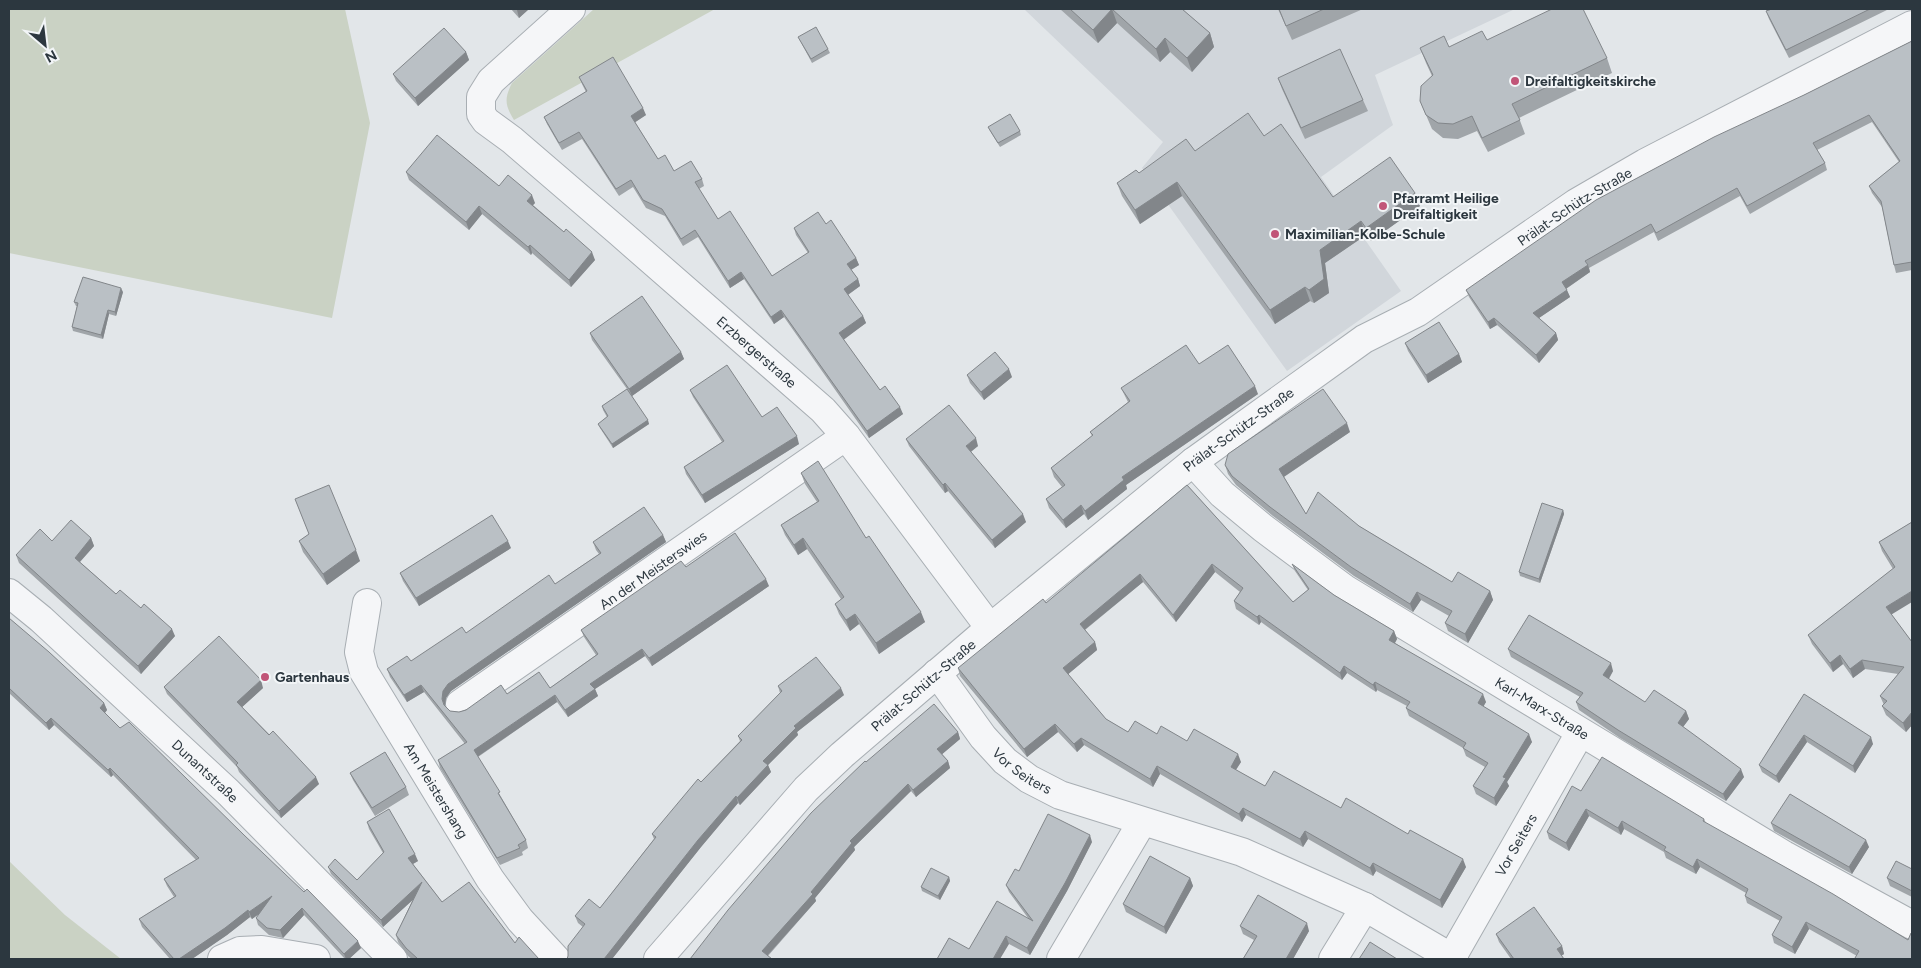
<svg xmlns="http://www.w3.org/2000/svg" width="1921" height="968" viewBox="0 0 1921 968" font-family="Figtree,sans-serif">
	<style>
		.built { fill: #d1d6db }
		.green { fill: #cad2c4 }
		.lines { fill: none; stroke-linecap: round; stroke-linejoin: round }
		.minor-casing { stroke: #a8aeb3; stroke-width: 30 }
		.minor { stroke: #f5f6f8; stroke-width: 28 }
		.wall { fill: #a0a5a9 }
		.shaded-wall { fill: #82868a }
		.building { fill: #bac0c5; stroke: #82868a }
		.poi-dot { fill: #c15578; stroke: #f2f5f7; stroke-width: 2 }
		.labels { text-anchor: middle; stroke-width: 4; stroke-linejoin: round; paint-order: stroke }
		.poi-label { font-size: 14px; font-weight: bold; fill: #2c373f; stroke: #f2f5f7; text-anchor: start }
		.street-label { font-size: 14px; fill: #2c373f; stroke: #f2f5f7 }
	</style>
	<rect width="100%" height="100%" fill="#e2e6e9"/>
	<path class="built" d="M1024,9H1515L1375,75L1393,125L1321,177L1401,291L1287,371L1142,168L1163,142Z"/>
	<path class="green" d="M9,9H345L370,123L332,318L9,253Z
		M594,9H715L514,120C505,105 504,99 512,83Z
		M9,861L65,915L121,959H9Z"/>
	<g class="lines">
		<g class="minor-casing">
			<g id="minor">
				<path id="s1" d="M571,9L491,81L481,97V114L486,121L512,140L619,232L823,410L846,436L990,628"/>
				<path id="s2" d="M1193,462L1222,494L1263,528L1345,589L1784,855L1912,925"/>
				<path id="s3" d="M9,593L41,619L228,792L393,959"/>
				<path id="s4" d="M367,603L359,652L364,672L490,879L520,920L556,959"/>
				<path id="s5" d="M937,673L983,737L1005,761L1029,779L1060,795L1242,852L1365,907L1454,959"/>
				<path id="s6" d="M460,704L846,436"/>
				<path id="s7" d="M1452,957L1580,733"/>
				<path d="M222,959L240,951L262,950L316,959"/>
				<path id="s8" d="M658,959L806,789L842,755L990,628L1193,462L1364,339L1418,312L1576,203L1645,163L1912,25"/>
				<path d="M1061,959L1142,822"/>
				<path d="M1333,959L1365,907"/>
			</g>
		</g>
		<use href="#minor" class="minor"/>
	</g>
	<path class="wall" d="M511,9H529L519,18Z
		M1060,9H1182L1210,33L1214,47L1192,72L1170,52L1160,62L1117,23L1098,43Z
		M1278,9H1363L1292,40Z
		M1772,9H1889L1789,58L1769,19L1766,11Z
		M798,37L828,49L830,53L812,63Z
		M1487,40L1607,58L1612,73L1519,118L1525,134L1488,152L1477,131L1458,139L1443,138L1432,129L1420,101L1432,76L1426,63L1420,48L1449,47Z
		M1912,41V270L1896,273L1894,265L1882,207L1872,193L1869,186L1899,162L1872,122L1817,150L1825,163L1827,170L1750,214L1740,196L1658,241L1654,232L1589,268L1590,272L1566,289L1570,297L1539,318L1556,333L1558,340L1539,363L1497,325L1490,329L1469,297L1466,290L1804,95Z
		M466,52L469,60L418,106L396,81L393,74Z
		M579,77L646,115L635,122L658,159L674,171L702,179L704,186L699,189L718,219L772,276L808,253L796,235L794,228L826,224L856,258L859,265L851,270L858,279L860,286L848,295L863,316L866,323L843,339L880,390L903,414L869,438L784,317L774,324L744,279L730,288L698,237L683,246L665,216L646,208L633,187L619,196L582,139L562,150L547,124L544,117L586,92L582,84Z
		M1278,78L1363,100L1368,111L1305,139L1282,89Z
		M988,127L1020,131L1021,135L1000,147L990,131Z
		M1264,136L1333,197L1420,206L1371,241L1366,235L1325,263L1329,293L1314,303L1310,301L1275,324L1182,196L1140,224L1122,196L1117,183L1195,151Z
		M406,172L499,186L535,203L533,205L564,232L595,260L571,287L532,253L531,255L482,214L469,230L409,180Z
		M123,292L116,316L109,314L103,339L73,331L72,327L77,306H76L74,302Z
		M590,333L681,352L684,359L632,396L649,424L613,448L600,428L598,424L607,417L603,410L602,406L627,389L592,340Z
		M1405,343L1459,354L1462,362L1428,383L1408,351Z
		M1199,364L1258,394L1126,485L1127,489L1088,520L1084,514L1066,528L1049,508L1046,499L1062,487L1054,477L1051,468L1092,436L1090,432L1128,402L1121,388Z
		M967,375L1012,377L984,400L970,383Z
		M690,390L762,417L799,444L705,503L686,474L684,467L722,442L693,397Z
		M1350,432L1284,477L1306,514L1359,526L1452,582L1490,591L1493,600L1468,643L1448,631L1445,623L1449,616L1421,600L1413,612L1354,576L1273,516L1236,485L1228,474L1225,465Z
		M906,439L978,446L971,452L1026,522L995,548L948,491L945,493L909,446Z
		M801,473L866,538L925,622L879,654L859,624L850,631L839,614L835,604L841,599L807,549L798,555L785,535L781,525L817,502L805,484Z
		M1187,485L1293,602L1308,590L1295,571L1292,564L1334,595L1394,631L1397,639L1395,643L1486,702L1483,706L1532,742L1507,782L1509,786L1496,806L1476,794L1473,786L1485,767L1466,756L1463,748L1409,716L1406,708L1407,706L1377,690L1376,692L1347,673L1342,680L1261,622L1259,625L1236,609L1234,601L1240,592L1215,572L1176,622L1143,582L1085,630L1095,642L1097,650L1068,674L1106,719L1128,732L1157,734L1187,741L1241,762L1236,770L1265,786L1341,808L1466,867L1442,908L1376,871L1373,876L1308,839L1303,847L1246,815L1242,822L1160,774L1153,787L1084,745L1077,752L1058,732L1027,757L960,676L958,668L1046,603Z
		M295,499L360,561L327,585L303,552L299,541L309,534Z
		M1563,510L1564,514L1540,583L1520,576L1519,572Z
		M1912,522L1891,614L1912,642V725L1906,732L1886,715L1882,706L1884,705L1880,696L1898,674L1865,669L1853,678L1843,664L1833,672L1812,644L1808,635L1893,569L1882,551L1879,542Z
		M663,535L666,542L451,691L446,698L445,706L450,711L459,712L507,694L550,688L596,655L584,637L581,630L686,567L769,586L652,666L645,656L595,689L598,696L568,717L557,702L478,757L526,840L528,848L522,852L523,855L500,865L440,768L438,760L465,744L424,692L407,702L390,677L387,669L411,661L466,633L555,584L599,554L596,550L593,542Z
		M91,538L94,546L80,562L116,594L141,608L175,636L141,674L19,563L16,555L52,541Z
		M511,548L419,606L403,581L400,573Z
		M9,618L104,703L107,710L105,713L120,728L244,835L361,948L349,959H345L304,915L283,938L269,935L258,925L256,918L259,914L252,919L250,917L227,935L192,959H170L142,927L139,919L174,897L167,886L164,879L196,860L113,775L111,777L54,725L49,730L9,693Z
		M1508,649L1613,671L1609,679L1645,702L1686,711L1689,719L1683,727L1744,777L1726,801L1620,738L1579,710L1576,702L1580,697L1511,657Z
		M778,686L844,695L797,732L798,735L768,765L771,772L740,805L738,803L701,847L612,959H567L583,927L578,923L575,916L600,908L654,839L652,834L701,782L740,741L738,736L780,693Z
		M164,687L263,688L242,707L319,784L281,818L239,772L237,767L167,694Z
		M1804,694L1873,744L1855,773L1807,742L1779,783L1762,772L1759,765Z
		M958,732L960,739L942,754L948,761L950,768L916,797L911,791L854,847L855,850L815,898L816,901L768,956L690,959L866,762Z
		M350,773L406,787L409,795L375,816L353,780Z
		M1581,791L1704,819L1706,823L1912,959H1856L1855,958L1857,956L1809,929L1795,954L1774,943L1772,935L1780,921L1747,903L1745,896L1746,893L1700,867L1696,874L1666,858L1664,852L1624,829L1621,835L1589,816L1569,851L1549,839L1547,832Z
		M367,822L418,861L413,864L442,902L515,943L539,959H412L408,956L398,942L396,935L413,899L383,927L331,874L328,867L357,880L383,853L369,829Z
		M1771,823L1869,847L1852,874L1774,831Z
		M1092,842L1067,891L1030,955L1009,944L969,949L1028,918L1009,892L1006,885L1019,871Z
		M1912,869V897L1890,886L1887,878Z
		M949,877L950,881L940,900L922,891L921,887Z
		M1190,878L1193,886L1166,934L1126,912L1123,904Z
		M1240,926L1309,931L1293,959H1243L1254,940L1243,934Z
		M1496,934L1562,946L1564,954L1561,956L1564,959H1511L1499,942Z"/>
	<path class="shaded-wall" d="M518,9H529L519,18L517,10Z
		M1112,9L1117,23L1098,43L1093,30Z
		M1210,33L1214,47L1192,72L1187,58Z
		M1165,38L1170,52L1160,62L1156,49Z
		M466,52L469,60L418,106L415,98Z
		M643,108L646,115L634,123L631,116Z
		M1177,182L1182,196L1140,224L1135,210Z
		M1415,193L1420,206L1371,241L1366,228Z
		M532,195L535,203L530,208L527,201Z
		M479,206L482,214L469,230L466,222Z
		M1361,221L1366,235L1325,263L1329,293L1314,303L1309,290L1320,250Z
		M530,245L532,253L531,255L528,247Z
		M592,252L595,260L571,287L569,280Z
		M856,258L859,265L849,271L847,264Z
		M1588,265L1590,272L1564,290L1562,282Z
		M741,272L744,279L730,288L728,281Z
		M858,279L860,286L846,296L844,289Z
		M1305,287L1310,301L1275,324L1270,310Z
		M121,288L123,292L116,316L115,312Z
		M1567,290L1570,297L1536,320L1533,313Z
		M108,310L109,314L103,339L101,335Z
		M781,310L784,317L774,324L771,317Z
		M863,316L866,323L842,341L839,333Z
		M1494,318L1497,325L1490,329L1488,322Z
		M1556,333L1558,340L1539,363L1536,355Z
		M681,352L684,359L632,396L629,389Z
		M1459,354L1462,362L1428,383L1426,375Z
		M1009,369L1012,377L984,400L981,392Z
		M1255,386L1258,394L1126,485L1127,489L1088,520L1085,511L1122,477Z
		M900,407L903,414L869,438L867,431Z
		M648,420L649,424L613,448L612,444Z
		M1347,423L1350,432L1282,478L1279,469Z
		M797,436L799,444L705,503L702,495Z
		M976,438L978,446L969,453L966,446Z
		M945,483L948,491L945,493L943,485Z
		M1081,505L1084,514L1066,528L1063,520Z
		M1563,510L1564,514L1540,583L1539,579Z
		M1023,514L1026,522L995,548L992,540Z
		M663,535L666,542L451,691L446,698L445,706L442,699L443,691L448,684Z
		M91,538L94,546L77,565L75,558Z
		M803,538L807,549L798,555L794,545Z
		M508,541L511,548L419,606L416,598Z
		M356,550L360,561L327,585L323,574Z
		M1212,564L1215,572L1176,622L1173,615Z
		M1140,574L1143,582L1083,631L1080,624Z
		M766,579L769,586L652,666L649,658Z
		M1490,591L1493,600L1468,643L1465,634Z
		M1912,591V602L1889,616L1886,607Z
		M1417,592L1421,600L1413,612L1410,604Z
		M921,612L925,622L879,654L876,643Z
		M855,614L859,624L850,631L846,620Z
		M1259,615L1261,622L1259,625L1257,617Z
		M172,629L175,636L141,674L138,666Z
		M1394,631L1397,639L1392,648L1389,640Z
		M1095,642L1097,650L1066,676L1063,668Z
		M642,649L645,656L595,689L598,696L568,717L565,710L590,684Z
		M1840,655L1843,664L1833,672L1830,663Z
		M1862,660L1865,669L1853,678L1850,669Z
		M1611,663L1613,671L1606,683L1603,675Z
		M1344,666L1347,673L1342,680L1340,673Z
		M261,680L263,688L240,709L237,702Z
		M1375,682L1377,690L1376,692L1373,685Z
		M421,685L424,692L407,702L404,695Z
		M841,688L844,695L797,732L798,735L768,765L771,772L740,805L737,798L763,761L794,726Z
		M1483,694L1486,702L1481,711L1478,703Z
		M555,695L557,702L477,757L474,750Z
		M104,703L107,710L103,715L100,708Z
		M1686,711L1689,719L1680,731L1678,723Z
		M1912,712V725L1906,732L1903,723Z
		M51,718L54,725L49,730L46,723Z
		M1055,724L1058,732L1027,757L1024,749Z
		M958,732L960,739L940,756L937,749Z
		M1529,734L1532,742L1507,782L1509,786L1496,806L1494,798L1503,777Z
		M1804,735L1807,742L1779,783L1776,776Z
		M1871,737L1873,744L1855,773L1853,766Z
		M1081,738L1084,745L1077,752L1074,744Z
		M1238,754L1241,762L1233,774L1231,767Z
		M948,761L950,768L916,797L913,790Z
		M1157,766L1160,774L1153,787L1150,779Z
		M110,768L113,775L111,777L108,770Z
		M1741,769L1744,777L1726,801L1723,794Z
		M316,777L319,784L281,818L279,811Z
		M908,784L911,791L854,847L855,850L815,898L816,901L765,958L762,951L811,892L850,841Z
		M736,796L738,803L701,847L612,959H604L698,840Z
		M1243,808L1246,815L1242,822L1239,814Z
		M1586,809L1589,816L1569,851L1566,843Z
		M1622,821L1624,829L1621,835L1618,828Z
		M1305,831L1308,839L1303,847L1300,839Z
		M1090,835L1092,842L1067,891L1030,955L1027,948Z
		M1866,840L1869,847L1852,874L1849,867Z
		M415,854L418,861L411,865L408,858Z
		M1463,859L1466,867L1442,908L1440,900Z
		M1697,859L1700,867L1696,874L1693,867Z
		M1373,863L1376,871L1373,876L1370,868Z
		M949,877L950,881L940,900L938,896Z
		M1190,878L1193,886L1166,934L1164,927Z
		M422,882L425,889L383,927L381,920Z
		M272,896L274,903L252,919L249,912Z
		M302,908L304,915L283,938L280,930Z
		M248,910L250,917L227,935L192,959H179Z
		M1806,922L1809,929L1795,954L1792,947Z
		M1307,923L1309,931L1293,959H1286Z
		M1006,936L1009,944L1000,959H993Z
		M358,941L361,948L349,959H346L344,954Z
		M1562,946L1564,954L1559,957L1557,949Z"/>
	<path class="building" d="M1070,9H1182L1210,33L1187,58L1165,38L1156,49L1112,9L1093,30Z
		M1279,9H1324L1286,26Z
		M1552,9H1583L1607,58L1512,104L1520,120L1482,138L1472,116L1453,124L1438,123L1426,115L1420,101L1421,86L1433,75L1420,48L1444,36L1449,47L1482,31L1487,40Z
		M1772,9H1870L1786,50L1766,11Z
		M816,27L828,49L811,59L798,37Z
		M444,28L466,52L415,98L393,74Z
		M1912,41V262L1894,265L1881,201L1869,186L1900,161L1869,115L1813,143L1825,163L1747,206L1737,188L1656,233L1651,224L1585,261L1588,265L1562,282L1567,290L1533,313L1556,333L1536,355L1494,318L1488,322L1466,290L1596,200L1714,137L1804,95Z
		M1340,49L1363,100L1301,128L1278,78Z
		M613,57L643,108L631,116L658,159L665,155L674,171L691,161L702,179L695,182L718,219L730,211L772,276L809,252L794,228L818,212L826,224L831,220L856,258L847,264L858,279L844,289L863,316L839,333L880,390L885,386L900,407L867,431L781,310L771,317L741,272L728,281L695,230L681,239L662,209L643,200L631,180L616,189L579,132L559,143L544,117L587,91L579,77Z
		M1248,113L1264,136L1281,124L1333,197L1390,157L1415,193L1366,228L1361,221L1320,250L1324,279L1309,290L1305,287L1270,310L1177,182L1135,210L1117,183L1136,170L1139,173L1186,139L1195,151Z
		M1010,114L1020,131L998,143L988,127Z
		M437,135L499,186L508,175L532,195L527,201L564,232L566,229L592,252L569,280L530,245L528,247L479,206L466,222L406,172Z
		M83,277L121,288L115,312L108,310L101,335L72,327L78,303L74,302Z
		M642,296L681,352L629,389L590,333Z
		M1439,322L1459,354L1426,375L1405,343Z
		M1186,345L1199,364L1228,345L1255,386L1122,477L1124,480L1085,511L1081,505L1063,520L1046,499L1065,485L1051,468L1093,435L1090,432L1130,401L1121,388Z
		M995,352L1009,369L981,392L967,375Z
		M727,365L762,417L777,407L797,436L702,495L684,467L724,441L690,390Z
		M627,389L648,420L612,444L598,424L608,416L602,406Z
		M1323,389L1347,423L1279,469L1306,514L1318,492L1359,526L1452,582L1458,572L1490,591L1465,634L1445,623L1452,611L1417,592L1410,604L1351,567L1270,507L1232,476L1225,465L1228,454Z
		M949,405L976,438L966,446L1023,514L992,540L945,483L943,485L906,439Z
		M818,461L866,538L869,536L921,612L876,643L855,614L846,620L835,604L844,597L803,538L794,545L781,525L819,501L801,473Z
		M329,485L356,550L323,574L299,541L309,534L295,499Z
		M1187,485L1293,602L1309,589L1292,564L1334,595L1394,631L1389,640L1483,694L1478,703L1529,734L1503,777L1506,778L1494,798L1473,786L1488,763L1463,748L1466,743L1406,708L1410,702L1375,682L1373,685L1344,666L1340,673L1259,615L1257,617L1234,601L1243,588L1212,564L1173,615L1140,574L1080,624L1095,642L1063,668L1106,719L1128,732L1135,721L1157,734L1161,726L1187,741L1194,729L1238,754L1231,767L1265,786L1274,771L1341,808L1346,798L1408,834L1410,830L1463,859L1440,900L1373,863L1370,868L1305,831L1300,839L1243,808L1239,814L1157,766L1150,779L1081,738L1074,744L1055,724L1024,749L958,668L1043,599L1046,603Z
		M1542,503L1563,510L1539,579L1519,572Z
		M644,507L663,535L448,684L443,691L442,699L444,705L450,711L459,712L466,710L501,685L507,694L539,672L550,688L598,654L581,630L681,561L686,567L735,533L766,579L649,658L642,649L590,684L595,689L565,710L555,695L474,750L500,792L498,793L526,840L518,845L520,848L497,858L438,760L467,742L421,685L404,695L387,669L407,656L411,661L462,627L466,633L549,575L555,584L601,553L593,542Z
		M492,515L508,541L416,598L400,573Z
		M71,520L91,538L75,558L116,594L120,590L141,608L144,604L172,629L138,666L16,555L40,529L52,541Z
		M1912,522V591L1886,607L1912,642V712L1903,723L1882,706L1887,701L1880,696L1904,667L1862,660L1850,669L1840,655L1830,663L1808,635L1895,567L1879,542Z
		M1529,615L1611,663L1603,675L1645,702L1654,690L1686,711L1678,723L1741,769L1723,794L1618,730L1576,702L1583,693L1508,649Z
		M9,618L49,652L104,703L100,708L120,728L129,722L244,835L304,892L307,889L358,941L344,954L302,908L280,930L267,928L256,918L272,896L249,912L248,910L225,928L179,959H174L139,919L176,896L164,879L199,858L110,768L108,770L51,718L46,723L9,688Z
		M219,636L261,680L237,702L269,735L273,731L316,777L279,811L236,765L238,763L164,687Z
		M816,657L841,688L794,726L796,728L763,761L768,765L737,798L736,796L698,840L604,959H567L568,956V946L585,924L575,916L589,899L600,908L656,837L652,834L698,779L701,782L742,740L738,736L782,691L778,686Z
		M1804,694L1871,737L1853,766L1804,735L1776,776L1759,765Z
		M934,704L958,732L937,749L948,761L913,790L908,784L850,841L852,843L811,892L813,894L762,951L772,959H690L728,910L811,813L865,761L866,762Z
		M385,752L406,787L372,808L350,773Z
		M1602,757L1704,819L1703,821L1833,894L1908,940L1911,933L1912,932V959H1857L1855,958L1859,951L1806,922L1792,947L1772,935L1782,917L1745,896L1748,889L1697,859L1693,867L1664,850L1666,847L1622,821L1618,828L1586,809L1566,843L1547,832L1572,786L1581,791Z
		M1790,794L1866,840L1849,867L1771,823Z
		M389,809L415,854L408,858L442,902L469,882L515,943L519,937L539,959H418L406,948L396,935L422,882L381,920L328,867L335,859L357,880L384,852L367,822Z
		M1048,814L1090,835L1065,883L1027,948L1006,936L993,959H937L949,938L969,949L997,901L1033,921L1006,885L1015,869L1019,871Z
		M1150,856L1190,878L1164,927L1123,904Z
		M1896,861L1912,869V891L1887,878Z
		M931,868L949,877L938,896L921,887Z
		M1258,895L1307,923L1286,959H1243L1257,936L1240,926Z
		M1534,907L1562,946L1557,949L1564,959H1514L1496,934Z
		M1370,942L1397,959H1359Z"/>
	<g class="poi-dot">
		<circle cx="1515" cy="81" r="5"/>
		<circle cx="1383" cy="206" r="5"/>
		<circle cx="1275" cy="234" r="5"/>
		<circle cx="265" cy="677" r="5"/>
	</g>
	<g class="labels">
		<g class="poi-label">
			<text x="1525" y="86">Dreifaltigkeitskirche</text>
			<text x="1393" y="203">Pfarramt Heilige<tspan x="1393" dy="16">Dreifaltigkeit</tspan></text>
			<text x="1285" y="239">Maximilian-Kolbe-Schule</text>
			<text x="275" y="682">Gartenhaus</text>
		</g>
		<g class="street-label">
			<text dy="5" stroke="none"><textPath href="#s8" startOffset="1192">Prälat-Schütz-Straße</textPath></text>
			<text dy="5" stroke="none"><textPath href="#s1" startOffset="508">Erzbergerstraße</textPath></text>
			<text dy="5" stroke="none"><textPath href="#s8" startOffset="788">Prälat-Schütz-Straße</textPath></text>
			<text dy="5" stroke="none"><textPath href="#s6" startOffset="235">An der Meisterswies</textPath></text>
			<text dy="5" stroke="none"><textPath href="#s8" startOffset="382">Prälat-Schütz-Straße</textPath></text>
			<text dy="5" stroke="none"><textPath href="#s2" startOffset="429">Karl-Marx-Straße</textPath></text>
			<text dy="5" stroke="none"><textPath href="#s5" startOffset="131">Vor Seiters</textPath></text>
			<text dy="5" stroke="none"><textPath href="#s3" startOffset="265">Dunantstraße</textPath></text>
			<text dy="5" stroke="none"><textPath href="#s4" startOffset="209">Am Meistershang</textPath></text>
			<text dy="5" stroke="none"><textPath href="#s7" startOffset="129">Vor Seiters</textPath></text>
		</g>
	</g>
	<rect width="1921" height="968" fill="none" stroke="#2c373f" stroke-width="20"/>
	<g transform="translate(45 45) rotate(152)" stroke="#f2f5f7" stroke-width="4" paint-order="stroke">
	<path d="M0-4L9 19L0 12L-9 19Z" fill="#2c373f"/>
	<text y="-8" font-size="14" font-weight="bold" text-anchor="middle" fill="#2c373f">N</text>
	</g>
</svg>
